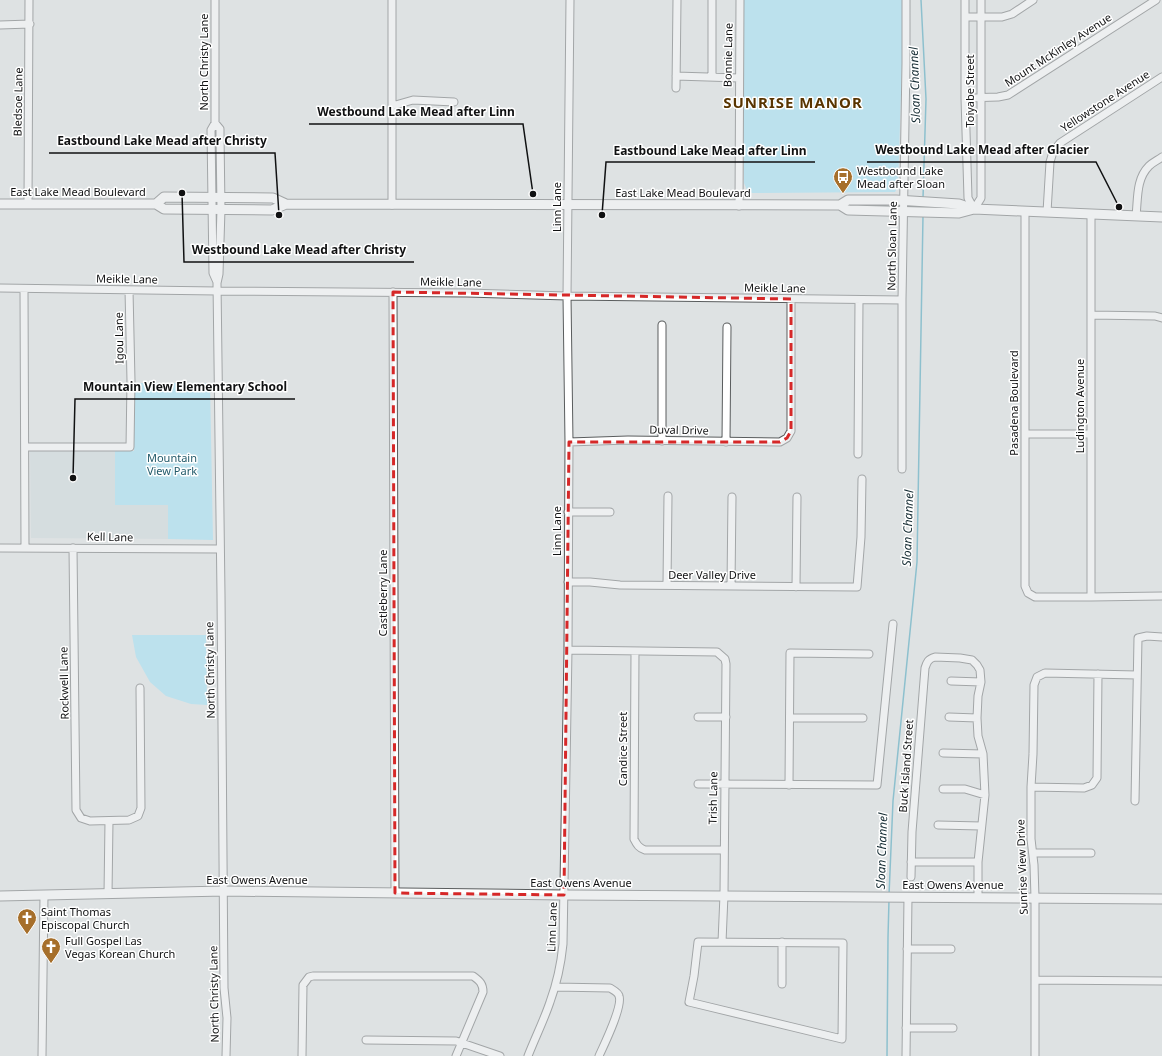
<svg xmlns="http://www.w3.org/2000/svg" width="1162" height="1056" viewBox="0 0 1162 1056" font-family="'Noto Sans',sans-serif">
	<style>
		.built { fill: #cbd7da }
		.green { fill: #93e1f8 }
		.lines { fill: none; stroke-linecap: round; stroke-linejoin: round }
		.stream { stroke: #2c98b3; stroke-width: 1.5 }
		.minor-casing { stroke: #5a5d5e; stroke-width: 9 }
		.major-casing { stroke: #5a5d5e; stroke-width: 11 }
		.minor { stroke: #fff; stroke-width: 7 }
		.major { stroke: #fff; stroke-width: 9 }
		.marked { fill: none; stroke: #d62828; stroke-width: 3; stroke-dasharray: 8 5; stroke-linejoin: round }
		.labels { text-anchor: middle; stroke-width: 3; stroke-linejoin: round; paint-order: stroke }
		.street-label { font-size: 11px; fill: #101112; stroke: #fff }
		.poi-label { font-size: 11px; fill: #101112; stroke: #fff; text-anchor: start }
		.park-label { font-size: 11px; fill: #225a6a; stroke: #fff }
		.water-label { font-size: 12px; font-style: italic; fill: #162d34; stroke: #fff }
		.district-label { font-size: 15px; font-weight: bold; letter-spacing: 1px; fill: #583400; stroke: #fff }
		.leader { fill: none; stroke: #101112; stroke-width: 1.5 }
		.callout-dot { fill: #101112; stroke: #fff; stroke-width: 1.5 }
		.callout-label { font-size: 12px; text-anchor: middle; font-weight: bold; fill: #101112; stroke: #fff; stroke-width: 3; stroke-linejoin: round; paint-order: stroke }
	</style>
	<rect width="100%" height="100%" fill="#dee2e3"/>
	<path class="built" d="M30,450L115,451V505H168V539L31,538Z"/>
	<path class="green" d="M741,0H904L898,186L895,192L752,193L747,190L744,183Z
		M133,383H210L213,540L168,539V505H115V451H134Z
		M132,635H206L207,705L191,704L166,696L150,682L136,657Z"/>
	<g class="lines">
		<path class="stream" d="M921,0L926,99L923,198
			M889,895L893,801L917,562L923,216
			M887,1056L888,937L889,900"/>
		<g class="minor-casing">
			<path id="minor" d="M215,0V123L211,130L213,273L217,282
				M965,0V98L968,198L974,209L981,198V0
				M965,17H1002L1012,14L1033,0
				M0,25L30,24
				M676,76L739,78
				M712,77V0
				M676,88L677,0
				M965,98L998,97L1008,95L1156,0
				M392,106L413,100L454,102
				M215,123L220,129V134L221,209L219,274L217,283L221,594L224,988L227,1018L226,1056
				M28,204L29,0
				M392,205V0
				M739,206L740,0
				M1025,211V586L1028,593L1035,597H1091L1162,596
				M1047,212L1050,162L1053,152L1060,143L1162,77
				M1091,214V597
				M1136,216C1138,198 1136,179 1149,166C1153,162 1158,160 1162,157
				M0,288L217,291L467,293L567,296L902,300
				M24,289L25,548
				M393,292L395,893
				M1091,315L1155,316L1162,318
				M1025,434H1091
				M662,441V325
				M569,442L628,440L780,442L787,438L791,431V299
				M726,442L727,327
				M25,447H130L131,381L129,290
				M858,454L859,300
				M902,469V300L906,63V0
				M568,512H610
				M0,548L220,549
				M73,548L76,810L81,818L90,821L129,820L138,816L141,808L140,688
				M568,582H590L620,585L857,587L861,537L862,479
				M667,585L668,496
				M731,586L732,497
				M796,587L797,497
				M568,650L717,652L725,659L726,664L724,895L722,942
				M635,651L634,839C637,845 639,848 645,850H724
				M951,681L981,682
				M698,717H726
				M949,717L977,718
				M790,718H863
				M943,753L983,754
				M698,784L877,785L893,624
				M789,785L790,653L869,654
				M1031,787L1084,788L1092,785L1097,778L1098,674
				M943,789H965L985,795
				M1135,801L1138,638L1147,636L1162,637
				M938,825L981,826
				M1033,853H1091
				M911,862H978
				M911,877L912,832L925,668C927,662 928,659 935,657L960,658L972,660L977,665L980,670L981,682L978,696L977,718L978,736L983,754L985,795L978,862V898
				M108,894L109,821
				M698,942L843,943L842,1039L689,1002L694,976Z
				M907,949H951
				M1035,980L1162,981
				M782,984V942
				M555,987L610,988C613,990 618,992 619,996C623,1006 604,1045 599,1056
				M906,1028H953
				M366,1040L456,1041L500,1056
				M42,1056L44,895
				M302,1056L303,985L309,977L313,976H473C480,981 483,984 483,992L456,1056
				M528,1056C535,1038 544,1020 550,1002C557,983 561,964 563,944L568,650L569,442L567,296L570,0
				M906,1056L908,897
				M1035,1056V898L1034,865L1031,839V787L1033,754L1034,685L1037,677L1045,673L1137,675"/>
		</g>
		<g class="major-casing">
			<path id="major" d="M0,204H156L164,209L272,210L286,204L840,205L848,210L959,213L974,209
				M156,204L164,197L273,198L286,204
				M840,205L848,200H896L959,204L974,209L1162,217
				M0,896L224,891L564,895L1162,899"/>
		</g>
		<use href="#minor" class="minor"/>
		<use href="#major" class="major"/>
	</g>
	<path d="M0 0H1162V1056H0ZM393,292L791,299V431L787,438L780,442H569L564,895L395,893Z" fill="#dee2e3" fill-opacity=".55" fill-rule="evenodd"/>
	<path class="marked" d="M393,292L791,299V431L787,438L780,442H569L564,895L395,893Z"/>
	<defs>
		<g id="bus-pin" transform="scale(1)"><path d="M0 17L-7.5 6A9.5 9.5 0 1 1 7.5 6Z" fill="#a66f2b" stroke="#fff"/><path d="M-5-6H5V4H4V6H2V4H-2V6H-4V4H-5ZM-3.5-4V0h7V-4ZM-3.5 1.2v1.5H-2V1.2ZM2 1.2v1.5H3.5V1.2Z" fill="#fff"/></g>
		<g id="church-pin" transform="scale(1)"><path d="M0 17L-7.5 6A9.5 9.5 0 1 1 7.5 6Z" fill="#a66f2b" stroke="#fff"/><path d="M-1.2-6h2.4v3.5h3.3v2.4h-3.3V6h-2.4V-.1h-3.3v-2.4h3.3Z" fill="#fff"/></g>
	</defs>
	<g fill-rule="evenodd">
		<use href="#bus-pin" x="843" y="177"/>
		<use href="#church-pin" x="27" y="918"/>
		<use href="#church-pin" x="51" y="947"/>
	</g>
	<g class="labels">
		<g class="street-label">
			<text transform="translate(1058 50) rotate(-33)" y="4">Mount McKinley Avenue</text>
			<text transform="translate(728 55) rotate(-89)" y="4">Bonnie Lane</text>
			<text transform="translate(204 62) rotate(-90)" y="4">North Christy Lane</text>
			<text transform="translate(970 91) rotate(-90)" y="4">Toiyabe Street</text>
			<text transform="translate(1105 101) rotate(-33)" y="4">Yellowstone Avenue</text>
			<text transform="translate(18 102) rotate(-89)" y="4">Bledsoe Lane</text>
			<text x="78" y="196">East Lake Mead Boulevard</text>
			<text x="683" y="197">East Lake Mead Boulevard</text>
			<text transform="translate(557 207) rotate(-90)" y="4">Linn Lane</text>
			<text transform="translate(892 246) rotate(-89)" y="4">North Sloan Lane</text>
			<text transform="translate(127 279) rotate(1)" y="4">Meikle Lane</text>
			<text transform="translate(451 282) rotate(1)" y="4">Meikle Lane</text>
			<text transform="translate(775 288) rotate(1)" y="4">Meikle Lane</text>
			<text transform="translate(119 338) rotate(-91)" y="4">Igou Lane</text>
			<text transform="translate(1014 403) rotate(-90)" y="4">Pasadena Boulevard</text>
			<text transform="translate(1080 406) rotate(-90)" y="4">Ludington Avenue</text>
			<text transform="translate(679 430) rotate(1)" y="4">Duval Drive</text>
			<text transform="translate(557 531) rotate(-90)" y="4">Linn Lane</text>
			<text transform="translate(110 537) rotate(1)" y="4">Kell Lane</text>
			<text x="712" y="579">Deer Valley Drive</text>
			<text transform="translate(383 593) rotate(-90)" y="4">Castleberry Lane</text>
			<text transform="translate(210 670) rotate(-91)" y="4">North Christy Lane</text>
			<text transform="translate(64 683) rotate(-91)" y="4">Rockwell Lane</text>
			<text transform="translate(623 749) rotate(-90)" y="4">Candice Street</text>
			<text transform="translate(906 766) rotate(-86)" y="4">Buck Island Street</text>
			<text transform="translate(713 798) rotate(-89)" y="4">Trish Lane</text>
			<text transform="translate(1022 867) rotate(-92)" y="4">Sunrise View Drive</text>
			<text x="257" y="884">East Owens Avenue</text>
			<text x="581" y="887">East Owens Avenue</text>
			<text x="953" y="889">East Owens Avenue</text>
			<text transform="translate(552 927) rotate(-88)" y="4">Linn Lane</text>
			<text transform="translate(214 994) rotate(-91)" y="4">North Christy Lane</text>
		</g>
		<g class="poi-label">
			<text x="857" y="175">Westbound Lake<tspan x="857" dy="13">Mead after Sloan</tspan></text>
			<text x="41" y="916">Saint Thomas<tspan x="41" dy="13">Episcopal Church</tspan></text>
			<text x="65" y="945">Full Gospel Las<tspan x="65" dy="13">Vegas Korean Church</tspan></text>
		</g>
		<g class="park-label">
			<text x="172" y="462">Mountain<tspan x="172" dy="13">View Park</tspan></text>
		</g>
		<g class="water-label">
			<text transform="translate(915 85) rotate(-92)" y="4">Sloan Channel</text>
			<text transform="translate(908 528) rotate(-88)" y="4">Sloan Channel</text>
			<text transform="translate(882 851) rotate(-88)" y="4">Sloan Channel</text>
		</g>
		<g class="district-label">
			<text x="793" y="108">SUNRISE MANOR</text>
		</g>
	</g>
	<path class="leader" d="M533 194L523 124H309M279 215L275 153H49M1119 207L1096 162H867M602 215L606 162H815M182 193L184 262H414M73 478L75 399H295"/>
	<g class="callout-dot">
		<circle cx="533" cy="194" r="4"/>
		<circle cx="279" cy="215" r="4"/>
		<circle cx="1119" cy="207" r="4"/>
		<circle cx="602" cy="215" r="4"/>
		<circle cx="182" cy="193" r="4"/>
		<circle cx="73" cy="478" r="4"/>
	</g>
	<g class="callout-label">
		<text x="416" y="116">Westbound Lake Mead after Linn</text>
		<text x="162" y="145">Eastbound Lake Mead after Christy</text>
		<text x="982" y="154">Westbound Lake Mead after Glacier</text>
		<text x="710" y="155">Eastbound Lake Mead after Linn</text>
		<text x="299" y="254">Westbound Lake Mead after Christy</text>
		<text x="185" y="391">Mountain View Elementary School</text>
	</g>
</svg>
